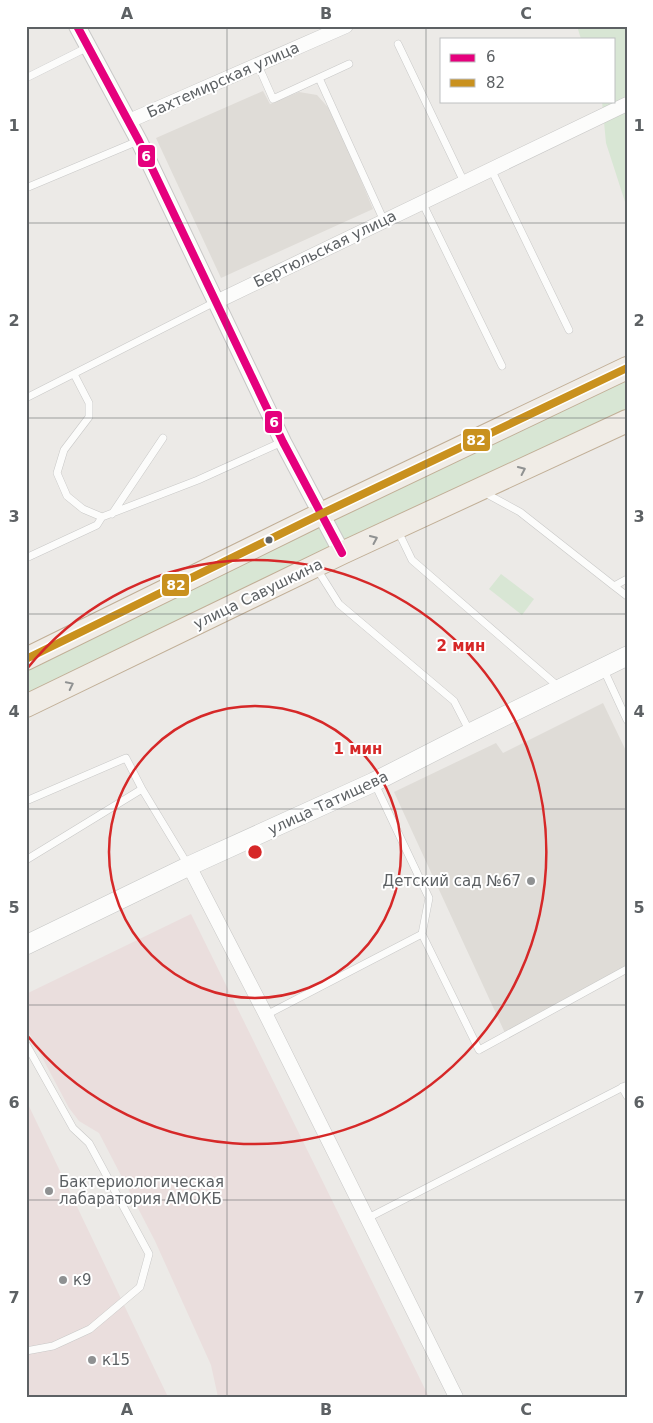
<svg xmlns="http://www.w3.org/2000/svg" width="653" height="1423" viewBox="0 0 653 1423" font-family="'DejaVu Sans',sans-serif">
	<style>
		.education { fill: #dfdcd7 }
		.medical { fill: #eadedd }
		.green { fill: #d8e6d4 }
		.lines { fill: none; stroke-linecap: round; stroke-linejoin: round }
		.service-casing { stroke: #c8c8c7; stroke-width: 8 }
		.minor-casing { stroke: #c8c8c7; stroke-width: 15 }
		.tertiary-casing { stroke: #c8c8c7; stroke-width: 18 }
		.secondary-casing { stroke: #c6c7c6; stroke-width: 20 }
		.trunk-casing { stroke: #c1af97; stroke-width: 24 }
		.service { stroke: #fcfcfb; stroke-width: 7 }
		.minor { stroke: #fcfcfb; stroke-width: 14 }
		.tertiary { stroke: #fcfcfb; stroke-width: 16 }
		.secondary { stroke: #fcfcfb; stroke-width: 19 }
		.trunk { stroke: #f0ece6; stroke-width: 22 }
		.bus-1-casing { stroke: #fff; stroke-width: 11 }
		.bus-2-casing { stroke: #fff; stroke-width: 11 }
		.bus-1 { stroke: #e5007d; stroke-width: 8 }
		.bus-2 { stroke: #c9911e; stroke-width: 8 }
		.oneway { stroke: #909292 }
		.grid { fill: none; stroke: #5d6164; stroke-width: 1; stroke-opacity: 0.55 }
		.ring { fill: none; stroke: #d62828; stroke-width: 2.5 }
		.bus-dot { fill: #5d6164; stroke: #fff; stroke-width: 2 }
		.poi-dot { fill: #8f9192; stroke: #fff; stroke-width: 2 }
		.labels { text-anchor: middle; stroke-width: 4; stroke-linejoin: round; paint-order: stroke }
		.street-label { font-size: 15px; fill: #5d6164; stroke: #fff }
		.poi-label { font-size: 15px; fill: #5d6164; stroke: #fff; text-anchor: start }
		.centre { fill: #d62828; stroke: #fff; stroke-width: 2.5 }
		.ring-label { font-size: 15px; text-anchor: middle; font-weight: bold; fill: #d62828; stroke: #fff; stroke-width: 4; stroke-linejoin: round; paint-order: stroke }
		.line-badge { stroke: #fff; stroke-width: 2 }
		.badge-label { font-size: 14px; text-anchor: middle; font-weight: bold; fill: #fff }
		.neatline { fill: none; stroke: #5d6164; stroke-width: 2 }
		.grid-label { font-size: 16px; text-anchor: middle; font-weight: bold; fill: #5d6164 }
	</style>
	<rect width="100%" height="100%" fill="#eceae7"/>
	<path class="education" d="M263,91L270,104L299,92L317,95L333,113L373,209L221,278L156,138Z
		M603,703L627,753V969L505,1033L394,792L496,743L503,753Z"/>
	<path class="medical" d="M191,914L424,1387L429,1397H218L211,1365L155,1241L99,1133L79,1121L69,1108L26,1027V994Z
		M26,1100L168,1397H26Z"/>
	<path class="green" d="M577,26H627V208L606,143L602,101H614V39H581Z
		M627,368V421L26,706V659Z
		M501,574L534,599L522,615L489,589Z"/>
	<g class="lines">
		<g class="service-casing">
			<path id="service" d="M398,44L464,182
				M258,65L273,99L349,64
				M26,78L88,47
				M319,78L384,221
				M491,169L569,330
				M26,188L138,141
				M422,202L502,366
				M74,374L89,403V417L64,450L57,473L67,496L83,509L102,517L198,480L282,442
				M26,398L215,302
				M485,493L520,512L614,586
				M112,514L163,438
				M397,529L412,560L560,688
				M26,558L97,525L102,517
				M317,569L339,604L454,701L470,732
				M627,579L614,586L627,596
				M603,668L627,720
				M374,782L429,898L422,934L479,1050L627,969
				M26,801L126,758L142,789L188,865
				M26,860L142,789
				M266,1015L422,934
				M26,1044L73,1128L89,1143L149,1254L140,1287L90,1329L53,1346L26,1351
				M622,1087L627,1096
				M368,1218L627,1085"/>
		</g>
		<g class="minor-casing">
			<path id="minor" d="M129,121L346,26
				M216,302L627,104
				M189,866L266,1015L456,1397"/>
		</g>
		<g class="tertiary-casing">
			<path id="tertiary" d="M77,26L139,141L283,442L342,553"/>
		</g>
		<g class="secondary-casing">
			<path id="secondary" d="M26,945L189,866L374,782L470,733L627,656"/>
		</g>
		<g class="trunk-casing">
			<path id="trunk" d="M26,659L321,514L627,368
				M26,706L342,553L627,421"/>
		</g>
		<use href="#service" class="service"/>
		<use href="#minor" class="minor"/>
		<use href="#tertiary" class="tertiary"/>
		<use href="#secondary" class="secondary"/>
		<use href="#trunk" class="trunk"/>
		<g class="bus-1-casing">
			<path id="bus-1" d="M77,26L139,141L283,442L342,553"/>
		</g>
		<g class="bus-2-casing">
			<path id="bus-2" d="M26,659L321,514L627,368"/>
		</g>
		<use href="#bus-1" class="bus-1"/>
		<use href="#bus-2" class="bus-2"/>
	</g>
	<defs><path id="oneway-chevron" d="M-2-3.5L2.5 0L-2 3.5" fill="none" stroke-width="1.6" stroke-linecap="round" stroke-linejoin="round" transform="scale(1.25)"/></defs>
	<g class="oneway">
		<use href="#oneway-chevron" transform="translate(522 470) rotate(-25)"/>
		<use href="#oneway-chevron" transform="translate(374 539) rotate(-24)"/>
		<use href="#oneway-chevron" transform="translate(70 685) rotate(-26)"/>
	</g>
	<path class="grid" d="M227,26V1397M426,26V1397M26,223H627M26,418H627M26,614H627M26,809H627M26,1005H627M26,1200H627"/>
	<g class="ring">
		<circle cx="255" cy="852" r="146"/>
		<path d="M26 670A292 292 0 1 1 26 1034"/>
	</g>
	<circle class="bus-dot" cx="269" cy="540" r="4.5"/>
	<g class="poi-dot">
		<circle cx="531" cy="881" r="5"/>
		<circle cx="49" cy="1191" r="5"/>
		<circle cx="63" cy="1280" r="5"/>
		<circle cx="92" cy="1360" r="5"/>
	</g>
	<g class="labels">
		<g class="street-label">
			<text transform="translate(223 80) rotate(-24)" y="5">Бахтемирская улица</text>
			<text transform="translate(325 249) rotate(-26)" y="5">Бертюльская улица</text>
			<text transform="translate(258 594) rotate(-26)" y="5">улица Савушкина</text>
			<text transform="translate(328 803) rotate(-25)" y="5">улица Татищева</text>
		</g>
		<g class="poi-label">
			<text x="521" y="886" text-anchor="end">Детский сад №67</text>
			<text x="59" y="1187">Бактериологическая<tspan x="59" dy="17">лабаратория АМОКБ</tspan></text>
			<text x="73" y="1285">к9</text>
			<text x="102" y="1365">к15</text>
		</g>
	</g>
	<circle cx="255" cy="852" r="8" class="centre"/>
	<g class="ring-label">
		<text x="461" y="651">2 мин</text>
		<text x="358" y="754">1 мин</text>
	</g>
	<g class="line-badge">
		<rect x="137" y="144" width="19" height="24" rx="5" fill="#e5007d"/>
		<rect x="264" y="410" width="19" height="24" rx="5" fill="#e5007d"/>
		<rect x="462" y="428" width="29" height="24" rx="5" fill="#c9911e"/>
		<rect x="161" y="573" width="29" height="24" rx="5" fill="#c9911e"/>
	</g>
	<g class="badge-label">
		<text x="146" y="161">6</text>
		<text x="274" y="427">6</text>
		<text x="476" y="445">82</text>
		<text x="176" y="590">82</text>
	</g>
	<rect width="653" height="1423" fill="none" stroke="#ffffff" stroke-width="55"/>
	<rect x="440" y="38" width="175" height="65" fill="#ffffff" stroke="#bec0c1"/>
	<rect x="450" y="54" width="25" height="8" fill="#e5007d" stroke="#bec0c1"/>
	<text x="486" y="62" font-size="15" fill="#5d6164">6</text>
	<rect x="450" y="79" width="25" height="8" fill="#c9911e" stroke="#bec0c1"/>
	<text x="486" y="88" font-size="15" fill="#5d6164">82</text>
	<rect x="28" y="28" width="598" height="1368" class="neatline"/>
	<g class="grid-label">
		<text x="127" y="19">A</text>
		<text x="326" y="19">B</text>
		<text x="526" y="19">C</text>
		<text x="14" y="131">1</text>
		<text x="639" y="131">1</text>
		<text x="14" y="326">2</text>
		<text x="639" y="326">2</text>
		<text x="14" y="522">3</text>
		<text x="639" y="522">3</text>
		<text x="14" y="717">4</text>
		<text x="639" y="717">4</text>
		<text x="14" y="913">5</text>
		<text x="639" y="913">5</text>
		<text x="14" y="1108">6</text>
		<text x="639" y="1108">6</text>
		<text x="14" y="1303">7</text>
		<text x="639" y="1303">7</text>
		<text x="127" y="1415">A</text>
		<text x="326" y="1415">B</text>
		<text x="526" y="1415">C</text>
	</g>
</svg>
